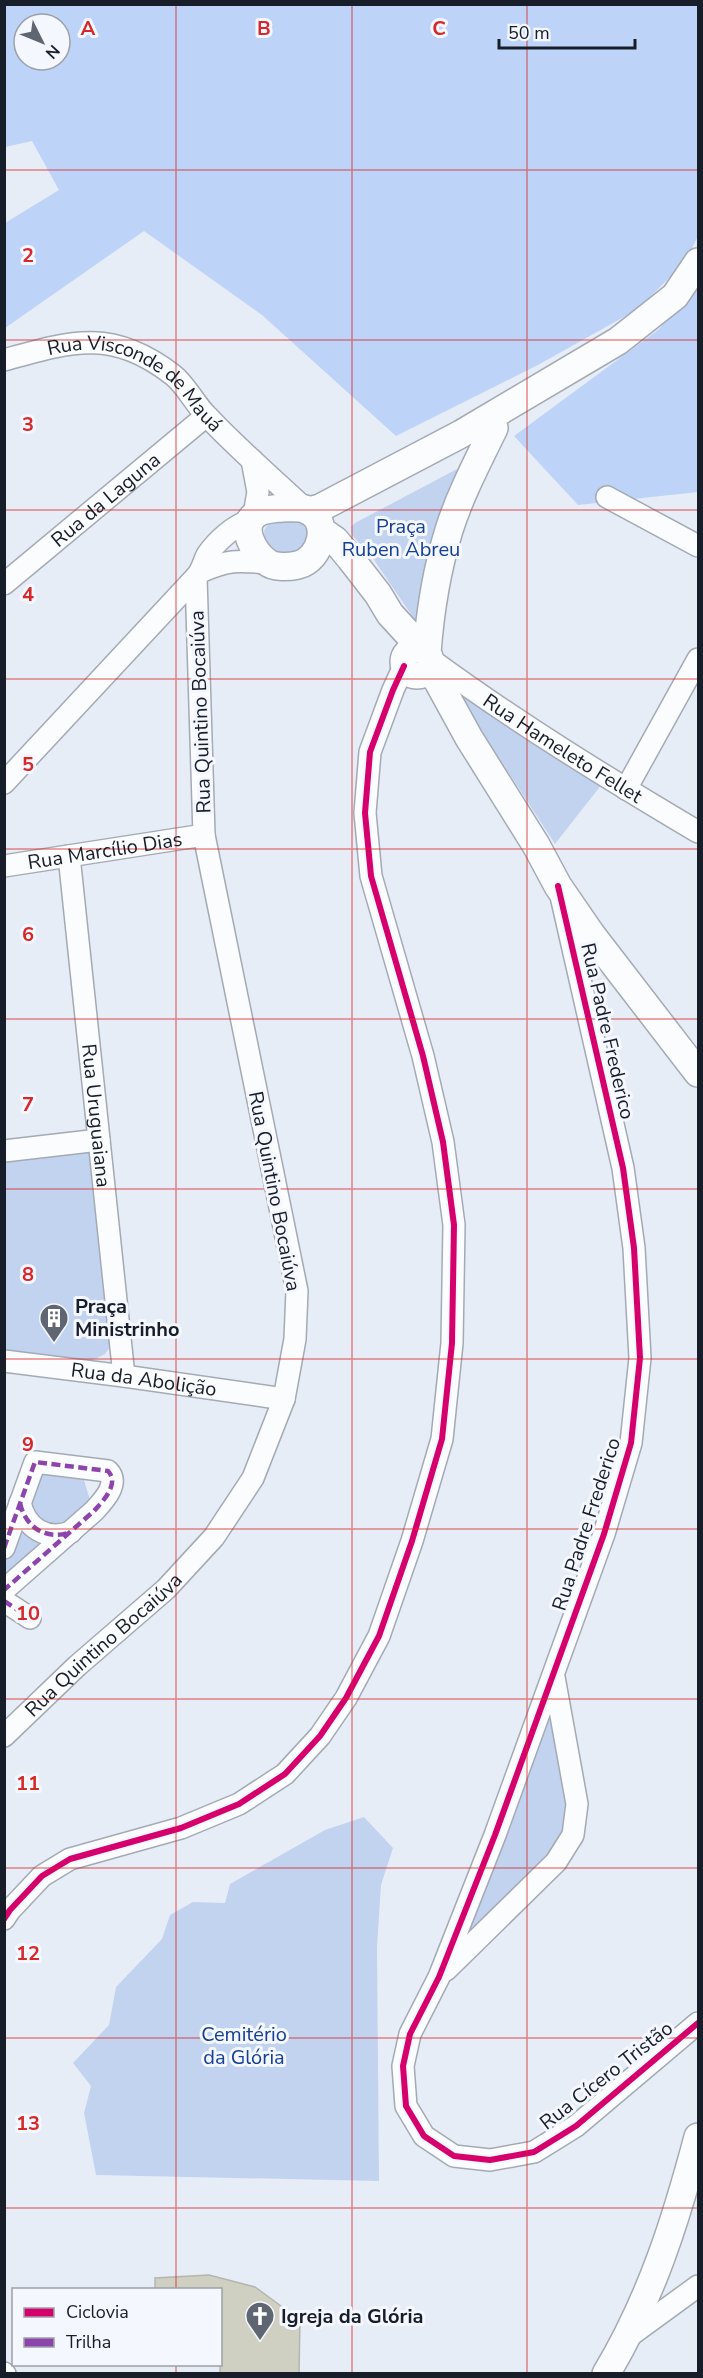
<svg xmlns="http://www.w3.org/2000/svg" width="703" height="2378" viewBox="0 0 703 2378" font-family="'Nunito Sans',sans-serif">
	<style>
		.green { fill: #c2d3f0 }
		.forest { fill: #bed3f8; fill-rule: evenodd }
		.building { fill: #cfcfc2; stroke: #b4b6b4; stroke-width: 1.5 }
		.lines { fill: none; stroke-linecap: round; stroke-linejoin: round }
		.minor-casing { stroke: #a4aab4; stroke-width: 24 }
		.major-casing { stroke: #a4aab4; stroke-width: 30 }
		.minor { stroke: #fbfcfe; stroke-width: 21 }
		.major { stroke: #fbfcfe; stroke-width: 27 }
		.quiet { stroke: #8e44ad; stroke-width: 4.5; stroke-dasharray: 9 4.5; stroke-linecap: butt }
		.cycleway-casing { stroke: #f4f7fe; stroke-width: 10 }
		.cycleway { stroke: #d6006c; stroke-width: 6 }
		.grid { fill: none; stroke: #d62828; stroke-width: 1.5; stroke-opacity: 0.55 }
		.labels { text-anchor: middle; stroke-width: 6; stroke-linejoin: round; paint-order: stroke }
		.street-label { font-size: 20px; fill: #171e29; stroke: #f4f7fe }
		.park-label { font-size: 20px; fill: #143f92; stroke: #f4f7fe }
		.poi-label { font-size: 20px; font-weight: bold; fill: #171e29; stroke: #f4f7fe; text-anchor: start }
		.grid-label { font-size: 20px; text-anchor: middle; font-weight: bold; fill: #d62828; stroke: #f4f7fe; stroke-width: 6; stroke-linejoin: round; paint-order: stroke }
	</style>
	<rect width="100%" height="100%" fill="#e7edf7"/>
	<path class="green" d="M457,469L459,470L419,626L374,560L352,535L351,527L355,523Z
		M297,520L308,526V548L284,555C270,548 251,528 277,521C283,520 291,521 297,520Z
		M454,689L602,784L555,844Z
		M90,1149L111,1346L105,1354L89,1362L5,1355L4,1158Z
		M37,1472L77,1473L84,1480L90,1500L75,1527L36,1526L25,1489Z
		M20,1507L53,1537L5,1588V1553Z
		M553,1702L571,1803L566,1833L551,1856L456,1951Z
		M364,1817L393,1848L381,1885L377,1947L379,2181L96,2175L84,2113L91,2086L73,2063L109,2025L116,1987L162,1939L170,1915L193,1902L225,1903L230,1884L325,1830Z"/>
	<path class="forest" d="M5,5H698V236L686,261L638,309L538,365L396,436L262,315L144,231L5,328V223L59,190L32,141L5,147ZM24,24H60V60H24Z
		M698,287V492L578,505L514,436L658,330Z"/>
	<path class="building" d="M209,2275L255,2287L300,2320L299,2373H220V2289H155V2278Z"/>
	<g class="lines">
		<g class="minor-casing">
			<g id="minor">
				<path id="s1" d="M4,360C72,341 112,328 173,375C187,386 195,405 208,417C238,449 272,478 304,508"/>
				<path d="M252,460L258,492L254,515"/>
				<path d="M607,497L698,546"/>
				<path d="M200,572C228,560 237,560 267,563"/>
				<path id="s2" d="M4,584L206,416"/>
				<path id="s3" d="M430,659C516,722 607,778 698,832"/>
				<path d="M4,783L196,577C202,571 203,563 207,555C216,542 234,525 249,521"/>
				<path d="M626,789L698,659"/>
				<path id="s4" d="M69,856L124,1376"/>
				<path id="s5" d="M4,866L204,835"/>
				<path d="M561,896L623,1168L634,1248L640,1358L631,1443L604,1534L495,1835L439,1977L410,2034L403,2066L406,2106L424,2136L454,2156L490,2160L534,2152L576,2126L698,2023"/>
				<path d="M4,1151L99,1140"/>
				<path id="s6" d="M4,1361L124,1376L284,1399"/>
				<path d="M20,1503C26,1528 46,1541 71,1532"/>
				<path d="M4,1548L35,1462L108,1471C120,1484 103,1501 94,1511L4,1590"/>
				<path d="M4,1601L30,1618"/>
				<path id="s7" d="M4,1736L77,1666L166,1589L214,1537L253,1478L284,1399L295,1339L297,1291L204,835L196,577"/>
				<path d="M4,1919L10,1910L42,1876L70,1859L181,1828L239,1804L285,1774L320,1736L346,1698L379,1636L412,1541L442,1439L452,1343L454,1225L443,1142L423,1056L371,876L365,813L370,752L393,690L404,666"/>
				<path d="M446,1970L556,1862L573,1835L577,1804L554,1677"/>
				<path d="M628,2337L698,2286"/>
				<path d="M4,2373L5,2374"/>
			</g>
		</g>
		<g class="major-casing">
			<path id="major" d="M282,508C289,508 298,507 305,509C332,519 322,559 298,565C289,567 274,568 267,562C254,553 239,527 255,515C262,509 273,509 282,508Z
				M308,511L320,508L461,434L618,341L675,296L698,262
				M322,531L335,540L350,558L378,594L390,614L423,650
				M404 662a13 13 0 1 1 26 0a13 13 0 1 1-26 0Z
				M427,653C430,612 437,569 449,530C460,495 478,461 494,428
				M430,667L469,738L536,845L558,886L591,934L698,1073
				M606,2374C651,2299 676,2220 698,2137"/>
		</g>
		<use href="#minor" class="minor"/>
		<use href="#major" class="major"/>
		<path class="quiet" d="M20,1503C25,1526 44,1540 68,1533
			M4,1548L35,1462L108,1471C120,1484 103,1501 94,1511L4,1590
			M4,1601L30,1618"/>
		<g class="cycleway-casing">
			<path id="cycleway" d="M558,886L623,1168L634,1248L640,1358L631,1443L604,1534L495,1835L439,1977L410,2034L403,2066L406,2106L424,2136L454,2156L490,2160L534,2152L576,2126L698,2023
				M4,1919L10,1910L42,1876L70,1859L181,1828L239,1804L285,1774L320,1736L346,1698L379,1636L412,1541L442,1439L452,1343L454,1225L443,1142L423,1056L371,876L365,813L370,752L393,690L404,666"/>
		</g>
		<use href="#cycleway" class="cycleway"/>
	</g>
	<path class="grid" d="M176,4V2290M352,4V2374M527,4V2374M4,170H698M4,340H698M4,510H698M4,679H698M4,849H698M4,1019H698M4,1189H698M4,1359H698M4,1529H698M4,1699H698M4,1868H698M4,2038H698M4,2208H698M176,2364V2374"/>
	<defs>
		<g id="building-pin" transform="scale(1.5)"><path d="M0 17L-7.5 6A9.5 9.5 0 1 1 7.5 6Z" fill="#606671" stroke="#f4f7fe"/><path d="M-4-6H4V6H1V3H-1V6H-4ZM-2.5-4.3h1.7v1.8h-1.7ZM.8-4.3h1.7v1.8H.8ZM-2.5-1h1.7V.8h-1.7ZM.8-1h1.7V.8H.8Z" fill="#fff"/></g>
		<g id="church-pin" transform="scale(1.5)"><path d="M0 17L-7.5 6A9.5 9.5 0 1 1 7.5 6Z" fill="#606671" stroke="#f4f7fe"/><path d="M-1.2-6h2.4v3.5h3.3v2.4h-3.3V6h-2.4V-.1h-3.3v-2.4h3.3Z" fill="#fff"/></g>
	</defs>
	<g fill-rule="evenodd">
		<use href="#building-pin" x="54" y="1318"/>
		<use href="#church-pin" x="260" y="2316"/>
	</g>
	<g class="labels">
		<g class="street-label">
			<text dy="7" stroke="none"><textPath href="#s1" startOffset="147">Rua Visconde de Mauá</textPath></text>
			<text dy="7" stroke="none"><textPath href="#s2" startOffset="132">Rua da Laguna</textPath></text>
			<text transform="translate(200 712) rotate(-92)" y="7">Rua Quintino Bocaiúva</text>
			<text dy="7" stroke="none"><textPath href="#s3" startOffset="160">Rua Hameleto Fellet</textPath></text>
			<text dy="7" stroke="none"><textPath href="#s5" startOffset="102">Rua Marcílio Dias</textPath></text>
			<text transform="translate(608 1031) rotate(77)" y="7">Rua Padre Frederico</text>
			<text dy="7" stroke="none"><textPath href="#s4" startOffset="261">Rua Uruguaiana</textPath></text>
			<text transform="translate(275 1191) rotate(79)" y="7">Rua Quintino Bocaiúva</text>
			<text dy="7" stroke="none"><textPath href="#s6" startOffset="141">Rua da Abolição</textPath></text>
			<text transform="translate(586 1524) rotate(-72)" y="7">Rua Padre Frederico</text>
			<text dy="7" stroke="none"><textPath href="#s7" startOffset="135">Rua Quintino Bocaiúva</textPath></text>
			<text transform="translate(606 2075) rotate(-38)" y="7">Rua Cícero Tristão</text>
		</g>
		<g class="park-label">
			<text x="401" y="533">Praça<tspan x="401" dy="23">Ruben Abreu</tspan></text>
			<text x="244" y="2041">Cemitério<tspan x="244" dy="23">da Glória</tspan></text>
		</g>
		<g class="poi-label">
			<text x="75" y="1313">Praça<tspan x="75" dy="23">Ministrinho</tspan></text>
			<text x="281" y="2323">Igreja da Glória</text>
		</g>
	</g>
	<g class="grid-label">
		<text x="88" y="35">A</text>
		<text x="264" y="35">B</text>
		<text x="439" y="35">C</text>
		<text x="28" y="262">2</text>
		<text x="28" y="431">3</text>
		<text x="28" y="601">4</text>
		<text x="28" y="771">5</text>
		<text x="28" y="941">6</text>
		<text x="28" y="1111">7</text>
		<text x="28" y="1281">8</text>
		<text x="28" y="1451">9</text>
		<text x="28" y="1620">10</text>
		<text x="28" y="1790">11</text>
		<text x="28" y="1960">12</text>
		<text x="28" y="2130">13</text>
	</g>
	<rect width="703" height="2378" fill="none" stroke="#171e29" stroke-width="12"/>
	<rect x="12" y="2288" width="210" height="78" fill="#f4f7fe" stroke="#9ca0a9" stroke-width="1.5"/>
	<rect x="24" y="2308" width="30" height="9" fill="#d6006c" stroke="#9ca0a9" stroke-width="1.5"/>
	<text x="66" y="2318" font-size="18" fill="#171e29">Ciclovia</text>
	<rect x="24" y="2338" width="30" height="9" fill="#8e44ad" stroke="#9ca0a9" stroke-width="1.5"/>
	<text x="66" y="2348" font-size="18" fill="#171e29">Trilha</text>
	<g transform="translate(42 42) rotate(133)"><circle r="28" fill="#f4f7fe" stroke="#9ca0a9" stroke-width="1.5"/>
	<path d="M0-4.5L10 22L0 15L-10 22Z" fill="#606671"/>
	<text y="-9" font-size="16" font-weight="bold" text-anchor="middle" fill="#171e29">N</text>
	</g>
	<path d="M499 39v9h136v-9" fill="none" stroke="#171e29" stroke-width="3"/>
	<text x="508" y="39" font-size="18" fill="#171e29" stroke="#f4f7fe" stroke-width="4.5" paint-order="stroke">50 m</text>
</svg>
